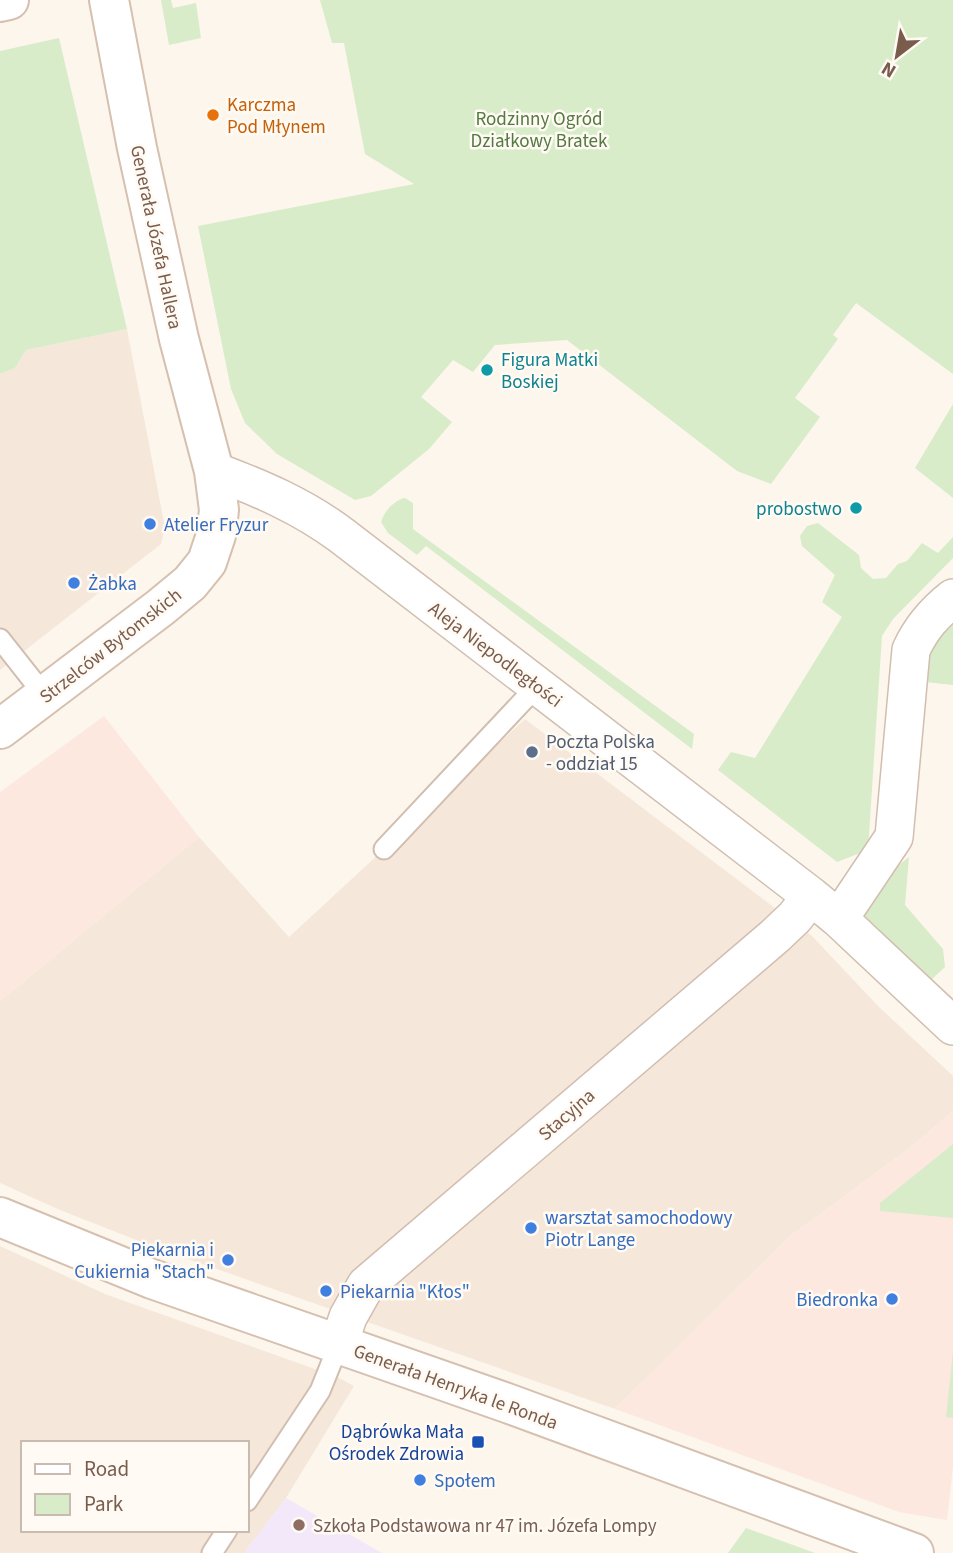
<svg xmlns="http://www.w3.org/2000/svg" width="953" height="1553" viewBox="0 0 953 1553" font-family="'Source Sans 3',sans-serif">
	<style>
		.residential { fill: #f5e8da; fill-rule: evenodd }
		.commercial { fill: #fde8e0 }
		.education { fill: #f3e8fa }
		.green { fill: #d8ecc9 }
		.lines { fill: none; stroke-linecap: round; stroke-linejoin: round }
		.lane-casing { stroke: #d1beb0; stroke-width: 23 }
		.street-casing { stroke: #d1beb0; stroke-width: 40 }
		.secondary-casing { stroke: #d6c0b0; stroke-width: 42 }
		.lane { stroke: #fff; stroke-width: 19 }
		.street { stroke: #fff; stroke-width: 37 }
		.secondary { stroke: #fff; stroke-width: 38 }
		.food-dot { fill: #e8710a; stroke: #fffaf3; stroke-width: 2.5 }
		.culture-dot { fill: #0f9aa8; stroke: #fffaf3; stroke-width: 2.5 }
		.shop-dot { fill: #3f7fe0; stroke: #fffaf3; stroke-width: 2.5 }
		.service-dot { fill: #5c6f8a; stroke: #fffaf3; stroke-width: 2.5 }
		.transit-dot { fill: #1a4fb4; stroke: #fffaf3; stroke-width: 2.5 }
		.education-dot { fill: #8d6e63; stroke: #fffaf3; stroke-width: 2.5 }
		.labels { text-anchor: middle; stroke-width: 5; stroke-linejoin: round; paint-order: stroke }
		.food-label { font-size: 19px; fill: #c56008; stroke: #fffaf3; text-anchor: start }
		.park-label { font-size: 19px; fill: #537a41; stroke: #fffaf3 }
		.street-label { font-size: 19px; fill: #7a5c4d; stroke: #fffaf3 }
		.culture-label { font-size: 19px; fill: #0d838f; stroke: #fffaf3; text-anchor: start }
		.shop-label { font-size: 19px; fill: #366cbe; stroke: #fffaf3; text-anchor: start }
		.service-label { font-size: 19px; fill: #4e5e75; stroke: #fffaf3; text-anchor: start }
		.transit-label { font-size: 19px; fill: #164399; stroke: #fffaf3; text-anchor: end }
		.education-label { font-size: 19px; fill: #785e54; stroke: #fffaf3; text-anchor: start }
	</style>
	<rect width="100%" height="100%" fill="#fdf6ec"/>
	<path class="residential" d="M127,329L165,528L161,544L0,670V374L15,368L26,350Z
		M525,719L812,936L878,1006L953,1076V1111L910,1148L789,1237L615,1409L154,1247L60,1210L0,1183V1001L199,837L289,937Z
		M0,1246L105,1294L337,1377L354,1386L286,1498L244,1553H0ZM23,1443H247V1530H23Z"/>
	<path class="commercial" d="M104,716L199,837L0,1001V792Z
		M953,1111V1466L947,1520L899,1512L615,1409L789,1237L910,1148Z"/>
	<path class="education" d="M286,1498L382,1553H244Z"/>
	<path class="green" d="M161,0H171L173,8L196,3L201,38L169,45Z
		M320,0H953V374L856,303L833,335L838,339L795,398L820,417L771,484L737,471L567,340L495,345L473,372L453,360L421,397L452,422L429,449L371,496L355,500L277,454L245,423L231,389L198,226L414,184L365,154L344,43H332Z
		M59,38L127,329L26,350L15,368L0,374V51Z
		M953,404V498L915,468Z
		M405,498L413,503V529L694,734L692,749L426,546L417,555L388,533L381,522C384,512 394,500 405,498Z
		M818,523L859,555L861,568L873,579L886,578L898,564L907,561L922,543L938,553L953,537V558L893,619L882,636L868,850L837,862L718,770L731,752L755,758L842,617L822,602L835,575L802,546L800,536L807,526Z
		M953,614V685L915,681L920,649Z
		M909,857L905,905L943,949L945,967L930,981L861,920C871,889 884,876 909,857Z
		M953,1144V1218L880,1211V1203Z
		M953,1351V1418L946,1417Z
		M746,1528L815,1553H728Z"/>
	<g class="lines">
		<g class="lane-casing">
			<path id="lane" d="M0,639L45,696
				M384,849L538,685
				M247,1501L320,1391L339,1344
				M212,1553L227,1530"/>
		</g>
		<g class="street-casing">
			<path id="street" d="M214,471C260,488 302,506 341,535L811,896L839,919L953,1026
				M839,919L894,837L911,650C921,628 934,613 953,598
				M339,1344L348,1317L366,1285L775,936L795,917L811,896"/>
		</g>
		<g class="secondary-casing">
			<path id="secondary" d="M0,2L9,0
				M0,729L161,607L190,583L207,562L216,535L219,510L214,471L179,339L137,148L109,0
				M0,1217L152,1279L507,1403L914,1553"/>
		</g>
		<use href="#lane" class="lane"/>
		<use href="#street" class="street"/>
		<use href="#secondary" class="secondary"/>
	</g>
	<circle class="food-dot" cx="213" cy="115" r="7"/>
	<g class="culture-dot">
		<circle cx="487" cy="370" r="7"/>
		<circle cx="856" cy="508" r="7"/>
	</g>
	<g class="shop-dot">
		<circle cx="150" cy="524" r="7"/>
		<circle cx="74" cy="583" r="7"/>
		<circle cx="531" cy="1228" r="7"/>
		<circle cx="228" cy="1260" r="7"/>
		<circle cx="326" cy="1291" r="7"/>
		<circle cx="892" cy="1299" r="7"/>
		<circle cx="420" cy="1480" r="7"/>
	</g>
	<circle class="service-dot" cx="532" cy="752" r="7"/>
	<rect class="transit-dot" x="471" y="1435" width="14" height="14" rx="3.5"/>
	<circle class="education-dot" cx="299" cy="1525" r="7"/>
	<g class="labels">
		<g class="food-label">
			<text x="227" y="111">Karczma<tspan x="227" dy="22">Pod Młynem</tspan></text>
		</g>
		<g class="park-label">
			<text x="539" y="125">Rodzinny Ogród<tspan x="539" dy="22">Działkowy Bratek</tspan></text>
		</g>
		<g class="street-label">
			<text transform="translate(157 237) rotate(78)" y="7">Generała Józefa Hallera</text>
			<text transform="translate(110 645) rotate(-38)" y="7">Strzelców Bytomskich</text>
			<text transform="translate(496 654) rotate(37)" y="7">Aleja Niepodległości</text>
			<text transform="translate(566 1114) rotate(-41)" y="7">Stacyjna</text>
			<text transform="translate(456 1386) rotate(20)" y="7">Generała Henryka le Ronda</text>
		</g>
		<g class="culture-label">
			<text x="501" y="366">Figura Matki<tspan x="501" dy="22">Boskiej</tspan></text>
			<text x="842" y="515" text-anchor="end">probostwo</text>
		</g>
		<g class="shop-label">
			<text x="164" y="531">Atelier Fryzur</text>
			<text x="88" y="590">Żabka</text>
			<text x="545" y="1224">warsztat samochodowy<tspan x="545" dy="22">Piotr Lange</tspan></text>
			<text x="214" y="1256" text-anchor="end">Piekarnia i<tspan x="214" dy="22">Cukiernia "Stach"</tspan></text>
			<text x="340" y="1298">Piekarnia "Kłos"</text>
			<text x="878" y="1306" text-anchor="end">Biedronka</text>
			<text x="434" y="1487">Społem</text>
		</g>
		<g class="service-label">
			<text x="546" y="748">Poczta Polska<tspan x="546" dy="22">- oddział 15</tspan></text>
		</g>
		<g class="transit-label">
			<text x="464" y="1438">Dąbrówka Mała<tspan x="464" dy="22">Ośrodek Zdrowia</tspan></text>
		</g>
		<g class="education-label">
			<text x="313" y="1532">Szkoła Podstawowa nr 47 im. Józefa Lompy</text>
		</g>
	</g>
	<rect x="21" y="1441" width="228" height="91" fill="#fffaf3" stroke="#cabbb1" stroke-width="2"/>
	<rect x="35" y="1464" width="35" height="10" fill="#ffffff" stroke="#cabbb1" stroke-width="2"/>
	<text x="84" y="1476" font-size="21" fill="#7a5c4d">Road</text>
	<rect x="35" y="1494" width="35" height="21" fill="#d8ecc9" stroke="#cabbb1" stroke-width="2"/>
	<text x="84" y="1511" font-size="21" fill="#7a5c4d">Park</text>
	<g transform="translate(897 56) rotate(211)" stroke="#fffaf3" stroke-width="5" paint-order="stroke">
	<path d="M0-5L12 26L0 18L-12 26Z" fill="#7a5c4d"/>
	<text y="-10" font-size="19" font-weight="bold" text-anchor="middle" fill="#7a5c4d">N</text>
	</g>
</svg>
